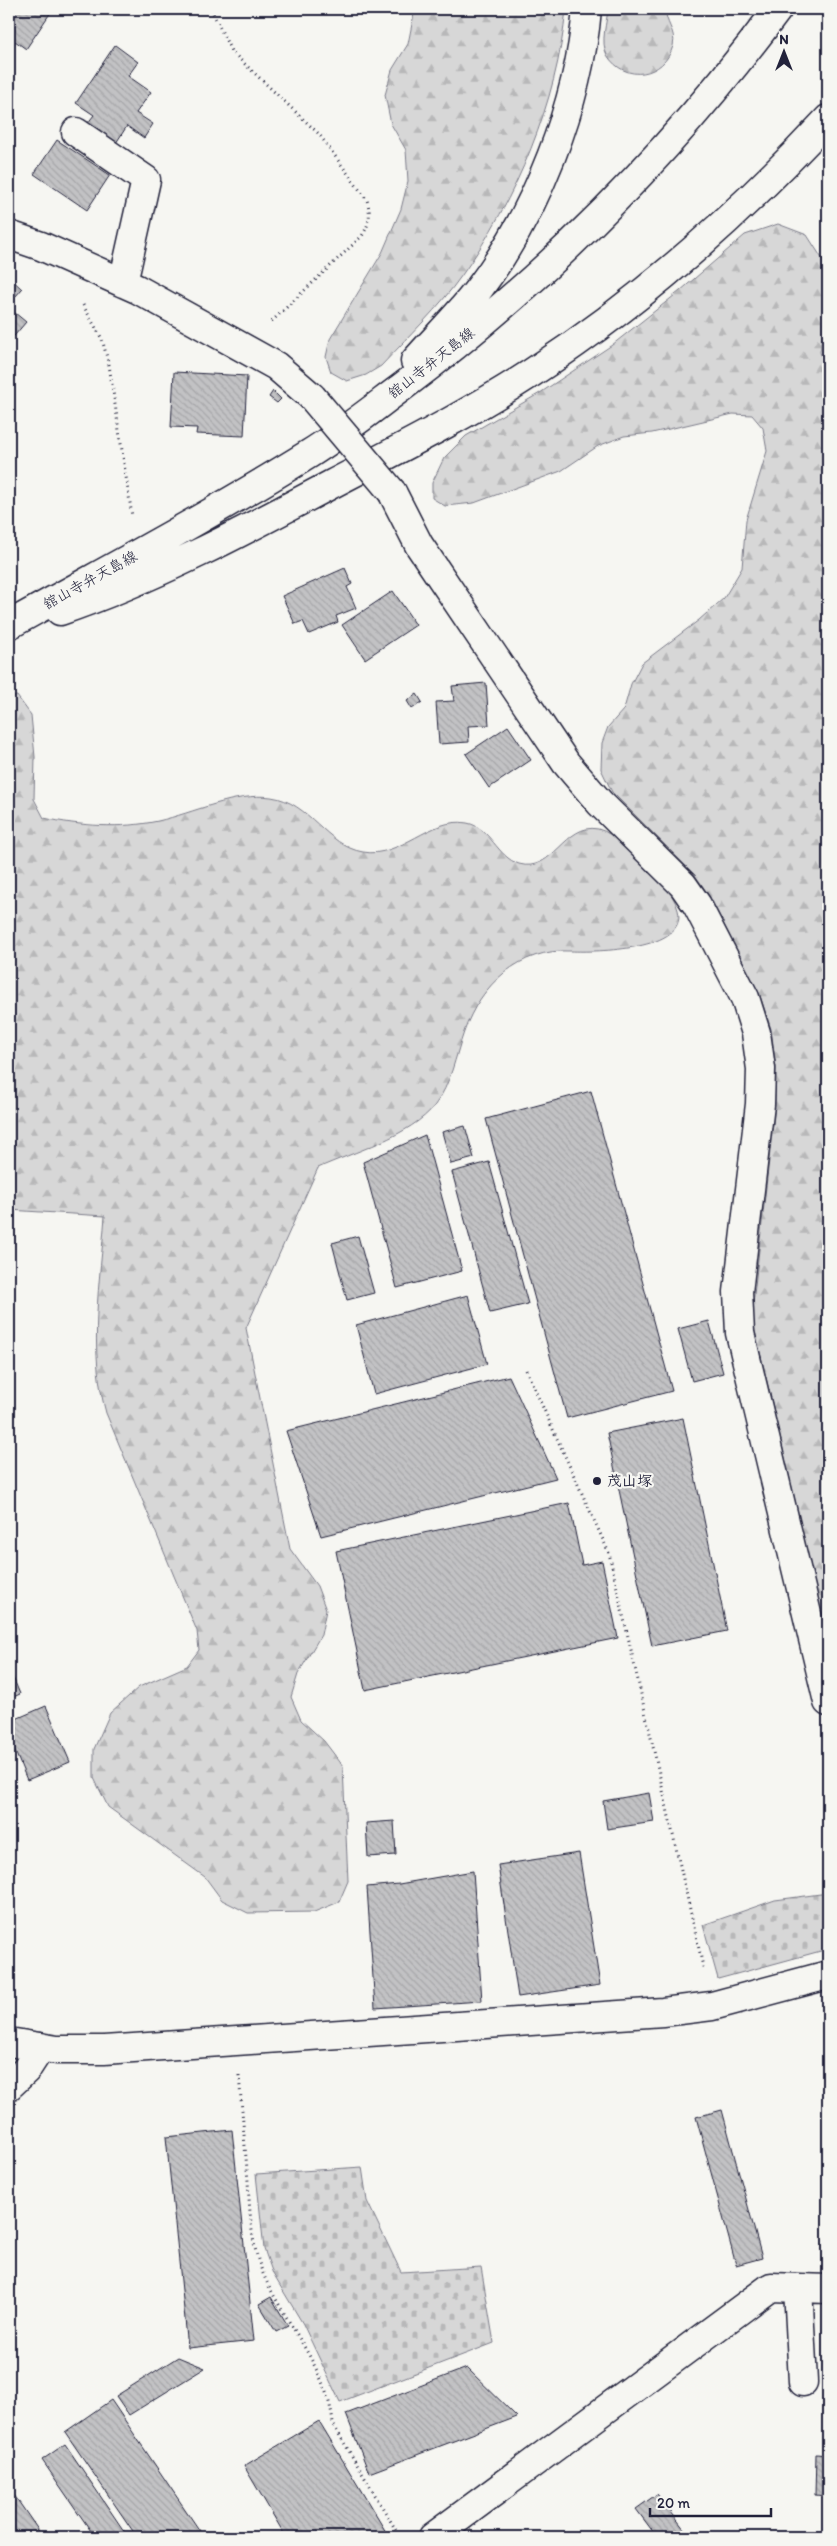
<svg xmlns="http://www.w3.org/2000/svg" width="837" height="2546" viewBox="0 0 837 2546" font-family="Itim,'Klee One',sans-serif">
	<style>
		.forest { fill: url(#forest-firs); stroke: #7c7c89 }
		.cemetery { fill: url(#cemetery-stones); stroke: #7c7c89 }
		.building { fill: url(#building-back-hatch); stroke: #22223b }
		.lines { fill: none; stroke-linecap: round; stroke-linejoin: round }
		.minor-casing { stroke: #22223b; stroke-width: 31 }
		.major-casing { stroke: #22223b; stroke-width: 31 }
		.path { stroke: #22223b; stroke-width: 3; stroke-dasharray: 1 4; stroke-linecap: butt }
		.minor { stroke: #f6f6f2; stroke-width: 28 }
		.major { stroke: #f6f6f2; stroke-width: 28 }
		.minor-bridge-casing { stroke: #22223b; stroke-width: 31; stroke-linecap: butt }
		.minor-bridge { stroke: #f6f6f2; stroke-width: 28 }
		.poi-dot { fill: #22223b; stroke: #f6f6f2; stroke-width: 2 }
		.labels { text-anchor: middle; stroke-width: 4.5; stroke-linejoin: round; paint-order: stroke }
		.street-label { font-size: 15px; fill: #22223b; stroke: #f6f6f2 }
		.poi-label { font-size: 15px; font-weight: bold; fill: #22223b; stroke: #f6f6f2; text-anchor: start }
	</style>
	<defs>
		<pattern id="forest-firs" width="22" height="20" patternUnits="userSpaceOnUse" patternTransform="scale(1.25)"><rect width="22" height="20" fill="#d7d7d7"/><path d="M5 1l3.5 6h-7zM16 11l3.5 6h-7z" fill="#b8b8b9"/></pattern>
		<pattern id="cemetery-stones" width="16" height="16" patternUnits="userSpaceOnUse" patternTransform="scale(1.25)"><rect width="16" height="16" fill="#d7d7d7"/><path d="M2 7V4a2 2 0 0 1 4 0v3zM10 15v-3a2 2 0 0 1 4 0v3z" fill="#b8b8b9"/></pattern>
		<pattern id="building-back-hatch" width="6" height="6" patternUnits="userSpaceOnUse" patternTransform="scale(1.25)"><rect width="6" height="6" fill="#c2c2c4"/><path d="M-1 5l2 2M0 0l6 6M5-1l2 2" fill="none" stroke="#a6a6a9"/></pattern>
	</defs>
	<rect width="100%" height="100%" fill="#f6f6f2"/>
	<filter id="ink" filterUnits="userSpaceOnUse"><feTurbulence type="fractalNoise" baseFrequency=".02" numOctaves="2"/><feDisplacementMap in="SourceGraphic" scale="10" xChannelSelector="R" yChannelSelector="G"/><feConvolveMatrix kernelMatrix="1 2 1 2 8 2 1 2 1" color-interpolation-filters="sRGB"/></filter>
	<g filter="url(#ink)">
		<path class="forest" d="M415,9H566C557,103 516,199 462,275C439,308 408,337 381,366L366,375L347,381L331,372L326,357L330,339L382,253L401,209L408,181L406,150L391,124L385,95L392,70L408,44Z
			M608,9H666C664,22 677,31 673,46C664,77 625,84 607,55C600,42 607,22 608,9Z
			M778,224L807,235L823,260L825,319L820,352L828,379V1624L822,1615L755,1331L752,1313L775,1106L776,1067L771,1029L759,993L710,897L695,875L612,792L601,769L602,743L608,727L624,709L631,684L642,663L699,620L724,598L742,568L746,520L767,451L763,428L752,415L733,414L652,433L624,436L598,446L561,471L474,503L445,506L432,498V483L444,458L466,436L540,393L612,345L680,291L745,235Z
			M17,696L31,715L35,757L34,799L44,818C80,826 121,829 158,821C193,813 236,792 271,797C310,802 326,846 363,852C400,859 431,816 467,823C490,827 497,857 519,864C553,874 565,822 598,829C615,833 629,851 641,863C655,876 673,890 678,910C689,951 595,952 571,951C520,948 480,985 464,1032C455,1057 451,1084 435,1105C411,1136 353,1152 318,1168L246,1328L290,1549L317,1586L326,1610L321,1635L298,1674L291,1697L301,1720L324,1741L343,1766L348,1881L339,1902L314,1912L248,1913L222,1900L205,1877L108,1807L94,1778V1749L110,1713L139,1687L187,1666L199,1650L197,1631L106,1413C88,1349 100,1282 105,1216L9,1210V697Z"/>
		<path class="cemetery" d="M828,1893V1949L718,1979L703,1925L775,1900Z
			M362,2167L367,2201L401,2272L481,2267L494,2343L340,2402L303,2324L273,2274L264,2249L256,2174Z"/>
		<path class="building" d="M9,9H53L26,49L15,41L14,45L9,41Z
			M115,45L138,62L128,76L151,92L136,113L153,124L144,138L127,126L116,143L87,124L94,115L76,103Z
			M57,140L110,175L87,210L34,174Z
			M9,277L22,289L9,304Z
			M9,308L26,322L9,342Z
			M174,372L247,376L244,436L196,434L197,428L171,427Z
			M273,391L281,399L277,403L269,397Z
			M345,568L352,584L347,587L356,608L336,616L338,622L309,634L303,621L295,624L282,596Z
			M393,591L416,625L365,659L342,625Z
			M486,683L489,725L468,726L469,742L439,744L436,702L454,701L452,686Z
			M417,694L422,702L412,709L407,701Z
			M508,726L531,760L489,788L466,754Z
			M591,1091L672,1391L567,1418L486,1119Z
			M465,1126L474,1158L451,1164L442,1132Z
			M425,1135L462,1271L397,1288L363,1162Z
			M489,1162L528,1304L490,1313L452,1172Z
			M358,1236L374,1293L347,1300L332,1243Z
			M468,1295L487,1364L374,1394L356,1325Z
			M709,1321L723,1373L692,1381L678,1329Z
			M509,1376L556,1478L321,1536L286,1431Z
			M683,1418L727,1631L652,1646L607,1433Z
			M569,1503L582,1565L602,1561L618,1638L365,1690L336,1551Z
			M9,1668L20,1694L9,1699Z
			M46,1706L70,1762L27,1780L9,1737V1722Z
			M649,1793L654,1822L607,1829L603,1801Z
			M394,1821L396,1855L368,1857L366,1823Z
			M579,1853L600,1985L518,1997L498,1865Z
			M473,1871L482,2001L375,2008L367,1887L399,1884Z
			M722,2110L762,2258L736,2265L696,2117Z
			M232,2130L254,2341L188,2348L166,2137Z
			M271,2297L288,2326L276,2332L259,2304Z
			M178,2357L205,2368L129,2415L116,2396Z
			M467,2368L517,2417L369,2473L346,2414Z
			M111,2400L204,2537H137L65,2432Z
			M319,2421L389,2537H286L244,2466Z
			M65,2444L128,2537H95L42,2460Z
			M816,2454L828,2455V2496L815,2495Z
			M657,2494L688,2534L684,2537H657L636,2509Z
			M14,2495L43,2537H9V2499Z"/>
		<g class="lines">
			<g class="minor-casing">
				<path id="minor" d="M76,132L146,180L123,283
					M9,235L41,246L137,289L276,366L312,397
					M392,492L419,545L566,763L600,803L683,885L697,905L745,998L756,1033L761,1069L760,1104L738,1292L740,1333L828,1702
					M9,2042L57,2050H104L663,2012L712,2006L828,1975
					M9,2086L26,2070L41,2047
					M798,2288L803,2382
					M433,2537L771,2287L828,2289"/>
			</g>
			<g class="major-casing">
				<path id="major" d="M415,361C436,337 459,315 478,290C536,214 579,104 587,9
					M60,611C154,579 244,531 332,484C399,449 467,415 530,374C641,302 738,216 828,119
					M9,625C109,569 211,515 309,454C341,434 371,410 402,387C544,280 672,152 778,9"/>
			</g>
			<path class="path" d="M211,9L231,51L319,134L367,200C371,214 370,223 362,236L270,323
				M83,305L102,339L109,365L132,516
				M526,1370L609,1553L704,1971
				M239,2075C242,2111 245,2146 248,2181C250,2214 251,2248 265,2278C287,2326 328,2370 333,2424L397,2532"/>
			<use href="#minor" class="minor"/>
			<use href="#major" class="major"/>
			<g class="minor-bridge-casing">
				<path id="minor-bridge" d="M312,397L392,492"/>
			</g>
			<use href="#minor-bridge" class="minor-bridge"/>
		</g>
	</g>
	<circle class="poi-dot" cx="597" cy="1481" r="5"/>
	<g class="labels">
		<g class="street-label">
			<text transform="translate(431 363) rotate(-38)" y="5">舘山寺弁天島線</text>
			<text transform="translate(90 580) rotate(-29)" y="5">舘山寺弁天島線</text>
		</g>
		<g class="poi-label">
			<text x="607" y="1486">茂山塚</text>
		</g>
	</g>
	<rect width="837" height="2546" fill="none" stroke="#f6f6f2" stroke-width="30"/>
	<rect x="15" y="15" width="807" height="2516" fill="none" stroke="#22223b" stroke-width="2" filter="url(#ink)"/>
	<g transform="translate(784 52)" stroke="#f6f6f2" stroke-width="4" paint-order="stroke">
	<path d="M0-4L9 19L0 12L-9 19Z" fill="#22223b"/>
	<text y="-8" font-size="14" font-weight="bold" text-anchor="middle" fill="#22223b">N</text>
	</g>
	<path d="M650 2508v8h121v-8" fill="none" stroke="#22223b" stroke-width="2.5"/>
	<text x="657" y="2508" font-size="15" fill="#22223b" stroke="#f6f6f2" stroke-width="4" paint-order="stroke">20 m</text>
</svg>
